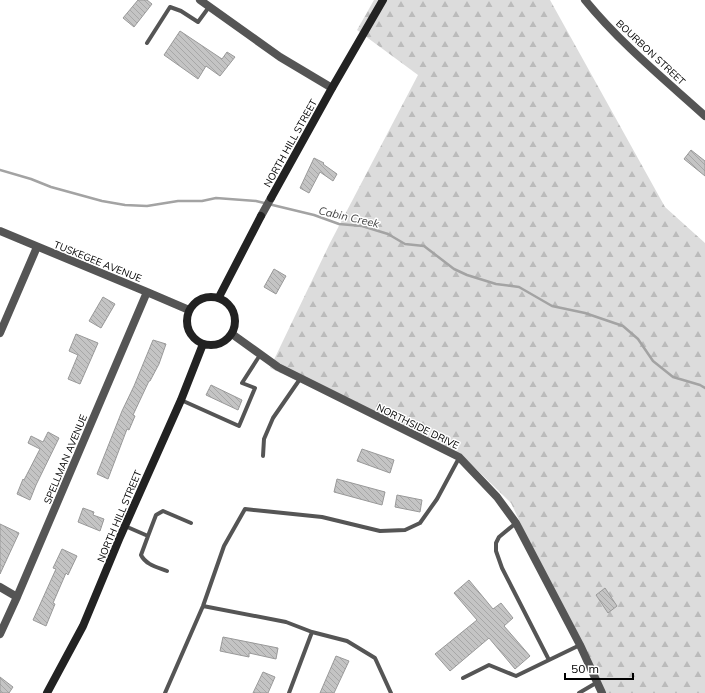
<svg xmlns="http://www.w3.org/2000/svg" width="705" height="693" viewBox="0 0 705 693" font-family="Mulish,sans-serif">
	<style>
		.forest { fill: url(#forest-firs) }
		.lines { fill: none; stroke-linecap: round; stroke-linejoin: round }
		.stream { stroke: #a3a3a3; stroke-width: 2.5 }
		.building { fill: url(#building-back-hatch); stroke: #999 }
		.lane { stroke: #555; stroke-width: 4 }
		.street { stroke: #555; stroke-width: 8 }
		.secondary { stroke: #222; stroke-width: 8 }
		.labels { text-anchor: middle; stroke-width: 3; stroke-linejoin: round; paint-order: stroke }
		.street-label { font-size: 10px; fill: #000; stroke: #fff }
		.water-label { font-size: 11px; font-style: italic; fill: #444; stroke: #fff }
	</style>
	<defs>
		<pattern id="forest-firs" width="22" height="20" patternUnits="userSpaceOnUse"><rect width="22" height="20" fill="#dcdcdc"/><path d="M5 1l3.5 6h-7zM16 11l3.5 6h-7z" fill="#bbb"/></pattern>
		<pattern id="building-back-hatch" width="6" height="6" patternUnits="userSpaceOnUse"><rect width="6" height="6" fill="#c4c4c4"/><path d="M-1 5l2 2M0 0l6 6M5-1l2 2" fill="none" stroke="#a7a7a7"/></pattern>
	</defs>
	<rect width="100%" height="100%" fill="#fff"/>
	<path class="forest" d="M374,0H550L665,207L705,243V693H601L511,503L468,461L270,368L330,243L418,75L357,30Z"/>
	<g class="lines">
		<path class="stream" d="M0,170L31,179L51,187L102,201L125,205L147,206L178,201H202L216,198L256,201L314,215L339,224L362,226L388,234L405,244L424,246L454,269L467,275L496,284L519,287L552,306L585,313L623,326L638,339L653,361L673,377L700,385L705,388"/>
	</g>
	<path class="building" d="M138,0H147L152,4L134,27L123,18Z
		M180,31L222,59L227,52L235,57L220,76L206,66L198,79L164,55Z
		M691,150L705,161V176L684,159Z
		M314,158L324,163L323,164L337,174L333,181L320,172L309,193L300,188Z
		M274,269L286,276L276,294L264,287Z
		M103,297L115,304L101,328L89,321Z
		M76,334L98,343L80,384L68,379L78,355L69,351Z
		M153,340L166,344L159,364L150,381H149L133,415L135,416L129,430L127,429L108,479L97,474L122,411L134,386Z
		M211,385L242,400L238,410L206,395Z
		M48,432L59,438L36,485L30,500L17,494L23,479L24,480L40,449L28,443L31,436L43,442Z
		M362,449L394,460L390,473L357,461Z
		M337,479L385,492L382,505L334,492Z
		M397,495L422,500L420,512L395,507Z
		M83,508L94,512L93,515L104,519L100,531L78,522Z
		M0,524L19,533L0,574Z
		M62,549L77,556L68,575L66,573L53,603L55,604L46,626L33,620L56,569L53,568Z
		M469,580L493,609L501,603L513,618L504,626L530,656L515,669L489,638L450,671L435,654L477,620L454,593Z
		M605,588L617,606L608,613L596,595Z
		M223,637L278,648L276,659L249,653V657L220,651Z
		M336,656L349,661L334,693H320Z
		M263,672L275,677L268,693H253Z
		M0,677L13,687L9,693H0Z"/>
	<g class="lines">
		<path class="lane" d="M147,43L170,7L181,11L198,22L209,7
			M181,400L239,426L255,388L242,383L260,355
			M263,456L264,439L273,418L300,379
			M125,526L148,536L156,515L163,511L191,523
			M148,536L141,555C146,565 157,567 167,571
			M203,606L286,622L312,632L347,641L375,658L391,693
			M549,660L580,645
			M463,678L489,665L516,676L549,660L502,568L496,551V543L499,537L516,523
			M165,693L203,606L224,546L245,509L322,517L380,531L405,530L420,523L437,499L459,458
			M289,693L312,632
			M579,693L596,683"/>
		<path class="street" d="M200,0L280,57L332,88
			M585,0C620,43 664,79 705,116
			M261,216L271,198
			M0,231L147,292L189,310
			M0,333L37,247
			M232,334L278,367L459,457L497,497L516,523L580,645L602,693
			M0,587L17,597
			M0,634L17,597L147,292"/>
		<path class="secondary" d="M271,198L332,88L383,0
			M187 321a24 24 0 1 1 48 0a24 24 0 1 1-48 0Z
			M219,297L261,216
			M47,693L83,626L120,537L181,400L203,344"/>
	</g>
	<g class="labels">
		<g class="street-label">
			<text transform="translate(651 52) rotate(43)" y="4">BOURBON STREET</text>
			<text transform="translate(290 143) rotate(-61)" y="4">NORTH HILL STREET</text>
			<text transform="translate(98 261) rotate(22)" y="4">TUSKEGEE AVENUE</text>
			<text transform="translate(418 426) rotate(26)" y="4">NORTHSIDE DRIVE</text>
			<text transform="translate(65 459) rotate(-67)" y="4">SPELLMAN AVENUE</text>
			<text transform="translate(119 516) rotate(-67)" y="4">NORTH HILL STREET</text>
		</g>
		<g class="water-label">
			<text transform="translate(349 217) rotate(13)" y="4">Cabin Creek</text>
		</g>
	</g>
	<path d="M565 673v6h68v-6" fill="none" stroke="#000000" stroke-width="2"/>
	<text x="571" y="673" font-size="12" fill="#000000" stroke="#ffffff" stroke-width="3" paint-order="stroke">50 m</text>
</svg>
